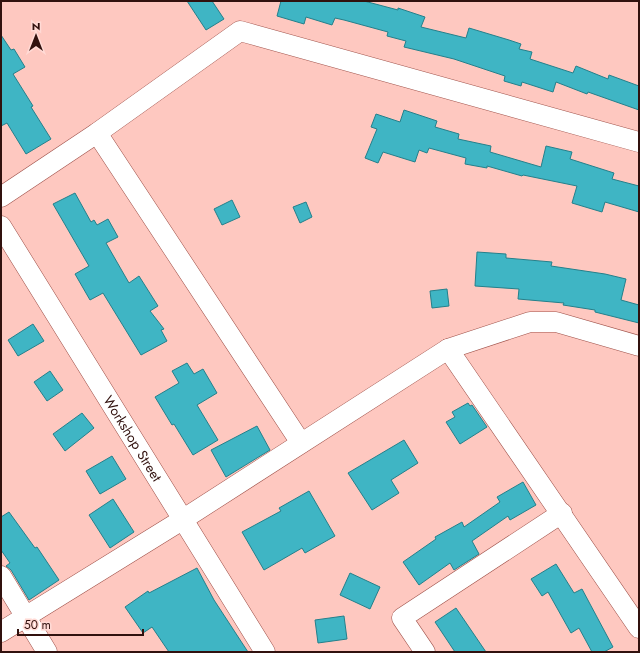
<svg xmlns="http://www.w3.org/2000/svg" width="640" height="653" viewBox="0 0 640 653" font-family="Jost,sans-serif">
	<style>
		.building { fill: #3fb5c4; stroke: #24808b }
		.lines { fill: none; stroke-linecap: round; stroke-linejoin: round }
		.minor-casing { stroke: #9f5149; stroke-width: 21 }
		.minor { stroke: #fff; stroke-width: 20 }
		.labels { text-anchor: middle; stroke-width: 4; stroke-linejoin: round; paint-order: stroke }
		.street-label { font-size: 14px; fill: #31110e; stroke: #ffdad5 }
	</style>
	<rect width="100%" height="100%" fill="#fec8c0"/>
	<path class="building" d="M187,1H212L224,19L206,30Z
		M281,1H364L398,10V8L425,17L421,27L466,38L469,28L509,40L521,44L519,49L532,52L530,59L573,73L576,66L608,79L609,75L639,86V110L588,92L587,94L556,82L553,92L522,82L521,86L504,81L505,76L454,59L404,47L406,41L387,36L388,32L344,20L335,18L332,25L306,17L304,24L277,16Z
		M1,35L11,50L14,49L25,67L13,74L33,106L31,107L51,139L26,154L7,123L1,126Z
		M404,110L437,121L435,127L459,134L458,139L491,146L490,152L541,167L546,146L572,152L570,159L614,173L612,179L639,186V212L605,202L602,212L572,203L577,186L523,175L522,176L487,166V168L465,164L466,158L429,148L427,153L419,150L415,162L383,152L378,163L365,158L377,129L371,127L376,114L400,122Z
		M75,193L91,222L94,220L97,225L108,219L118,237L106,243L129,283L139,276L158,306L150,311L164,329L161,330L167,341L141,355L103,293L90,300L75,274L89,266L53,204Z
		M232,200L240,217L222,225L214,209Z
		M306,202L312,217L300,223L293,207Z
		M477,252L506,254V258L552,262L551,266L605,274L626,279L621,300L639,305V323L595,312V310L563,305L564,303L518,299L519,289L475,286Z
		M447,289L449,306L432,308L430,291Z
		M33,324L44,341L18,356L8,340Z
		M187,363L194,374L203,369L217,393L197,405L218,440L193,455L174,424L172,425L155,397L179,383L172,371Z
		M50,371L63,390L47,401L34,382Z
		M468,403L470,406L472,405L487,427L460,444L446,422L455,417L452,412Z
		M82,413L94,428L65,451L53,434Z
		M257,426L270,450L226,477L211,450Z
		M404,440L418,463L391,480L399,493L372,510L348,473Z
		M112,456L126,479L100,494L86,471Z
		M523,482L536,505L510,520L508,516L472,541L479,554L454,570L450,563L419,585L403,562L436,539L435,537L462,522L464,527L500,502L497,497Z
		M309,491L335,536L305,553L302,548L264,570L242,532L281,511L279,508Z
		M113,499L134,532L110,548L89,515Z
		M9,512L35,548L37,547L59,580L29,600L11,570L6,566L10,563L1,550V517Z
		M556,564L574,593L582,589L613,647L604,652H592L579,628L571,633L548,592L542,596L531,579Z
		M197,568L214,600L248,652H169L152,627L143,633L125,607L148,591L149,593Z
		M350,573L380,587L370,609L340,595Z
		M456,608L486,652H455L435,622Z
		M344,616L347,639L318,643L315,620Z"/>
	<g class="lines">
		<g class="minor-casing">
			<g id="minor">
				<path d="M97,133L301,443"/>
				<path d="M1,197L97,133L240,31L639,142"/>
				<path id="s1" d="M1,226L265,652"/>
				<path d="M448,349L639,628"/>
				<path d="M1,576L47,652"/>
				<path d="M1,632L182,520L448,349L530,322H556L639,346"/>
				<path d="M425,652L402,618L562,513"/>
			</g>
		</g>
		<use href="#minor" class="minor"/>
	</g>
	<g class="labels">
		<g class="street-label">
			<text dy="5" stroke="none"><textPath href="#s1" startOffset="250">Workshop Street</textPath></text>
		</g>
	</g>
	<rect width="640" height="653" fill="none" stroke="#31110e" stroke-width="4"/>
	<g transform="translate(36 36)" stroke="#ffdad5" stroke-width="3" paint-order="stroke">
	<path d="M0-3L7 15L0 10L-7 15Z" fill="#31110e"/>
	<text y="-6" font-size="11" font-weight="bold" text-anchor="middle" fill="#31110e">N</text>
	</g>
	<path d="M18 629v6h125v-6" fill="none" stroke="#31110e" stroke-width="2"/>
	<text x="24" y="629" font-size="12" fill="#31110e" stroke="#ffdad5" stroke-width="3" paint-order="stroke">50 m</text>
</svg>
